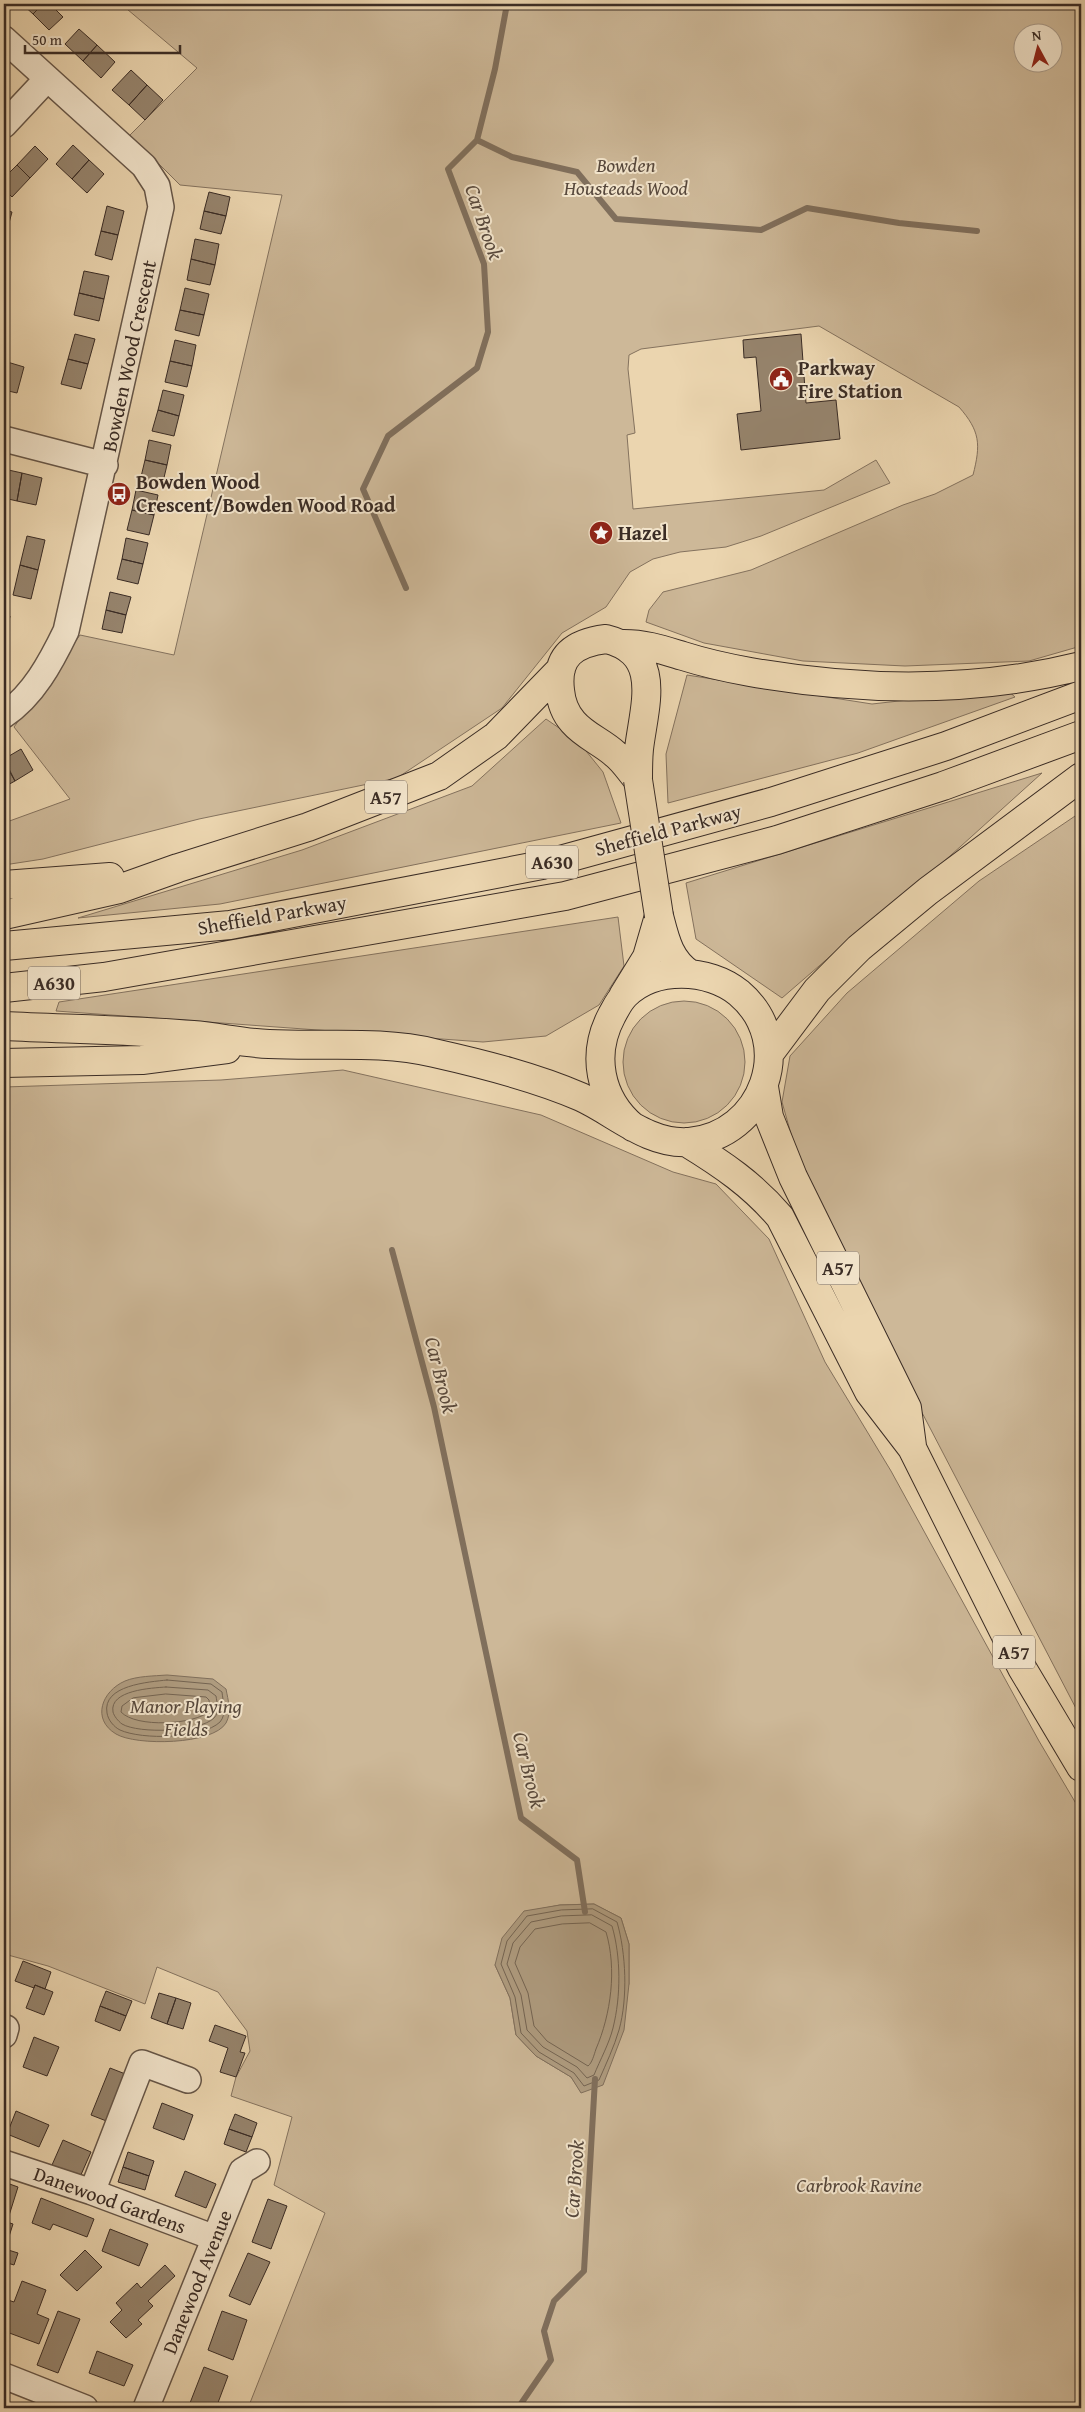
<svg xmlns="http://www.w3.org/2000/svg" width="1085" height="2412" viewBox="0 0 1085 2412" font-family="'Gentium Book Plus',serif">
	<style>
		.green { fill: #cdb898; stroke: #84725e; fill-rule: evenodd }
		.water { fill: #af9c80; stroke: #806f5c }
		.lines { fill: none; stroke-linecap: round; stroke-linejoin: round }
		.shore { stroke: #746452; stroke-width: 1 }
		.stream { stroke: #806f5c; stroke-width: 6 }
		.building { fill: #96846d; stroke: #3a2c25 }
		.minor-casing { stroke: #665648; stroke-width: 28 }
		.highway-casing { stroke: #3a2c25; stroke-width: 30 }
		.minor { stroke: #f2e4cb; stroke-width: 25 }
		.highway { stroke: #ebd5af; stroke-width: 28 }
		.highway-bridge-casing { stroke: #3a2c25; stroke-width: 30; stroke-linecap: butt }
		.highway-bridge { stroke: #ebd5af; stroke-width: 28 }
		.labels { text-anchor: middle; stroke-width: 4; stroke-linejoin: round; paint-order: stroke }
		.shield { fill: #f2e4cb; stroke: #716357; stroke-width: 1 }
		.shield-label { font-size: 19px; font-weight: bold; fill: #3a2c25 }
		.park-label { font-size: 20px; font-style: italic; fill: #57483c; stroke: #f2e4cb }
		.street-label { font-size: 20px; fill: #3a2c25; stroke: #f2e4cb }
		.poi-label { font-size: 20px; font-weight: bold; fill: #3a2c25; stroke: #f2e4cb; text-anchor: start }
		.water-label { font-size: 21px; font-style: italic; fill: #57483c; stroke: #f2e4cb }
	</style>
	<rect width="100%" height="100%" fill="#ebd5af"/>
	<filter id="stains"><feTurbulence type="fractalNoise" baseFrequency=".004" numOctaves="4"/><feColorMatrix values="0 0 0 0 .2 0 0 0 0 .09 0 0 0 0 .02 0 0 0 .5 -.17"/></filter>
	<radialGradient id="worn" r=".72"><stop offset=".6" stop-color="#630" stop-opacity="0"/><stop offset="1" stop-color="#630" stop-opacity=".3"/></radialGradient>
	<path class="green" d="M121,4H1081V646L1029,661L905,666L803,661L704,643L646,622L649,610L663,592L751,570L903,505L935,494L973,475C981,444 980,431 959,407L819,326L641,349L629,355L628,369L635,433L627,435L633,509L824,490L876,460L890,483L761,536L726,547L680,552L653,559L630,572L606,607L562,633L502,708L397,778L199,819L43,859L4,865V823L70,799L14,727L80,635L174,655L282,195L180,185L130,135L197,68ZM1022,32H1052V62H1022Z
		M687,675L872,704L1006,689L1015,697L858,753L668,803L666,754Z
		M546,719L578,741L603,772L621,823L220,904L78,918L302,850L472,786Z
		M1042,773L920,883L878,915L782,998L696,939L686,883Z
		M1081,812V1718L866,1305L804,1180L782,1102L790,1056L847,993L979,881Z
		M618,917L624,966L599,1005L546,1036L483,1042L56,1011L59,1002Z
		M623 1062a61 61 0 1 1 122 0a61 61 0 1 1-122 0Z
		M343,1070L541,1115L673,1172L716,1184L769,1239L825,1362L891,1471L1039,1741L1081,1812V2408H248L325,2213L274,2185L292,2117L231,2096L236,2077L250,2051L247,2031L218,1992L157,1967L145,2004L48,1966L8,1955L4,1969V1087L221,1080ZM594,1904L621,1918L629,1944V1984L581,2092L571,2077L536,2056L516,2035L510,1998L495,1965L524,1912L560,1905Z"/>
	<path class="water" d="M167,1675L213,1679L226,1689C228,1700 232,1712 226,1723C213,1745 136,1746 116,1734C91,1719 102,1691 125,1681C137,1676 154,1676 167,1675Z
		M594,1904L621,1918L629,1944V1984L624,2030L603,2085L581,2093L571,2077L536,2056L516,2035L510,1998L495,1965L502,1938L524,1911L560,1905Z"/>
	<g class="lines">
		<path class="shore" d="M167,1680L211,1684L222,1692C223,1702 227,1714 220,1722C202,1739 142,1740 120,1730C114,1727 108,1720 107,1713C102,1685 149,1682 167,1680Z
			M166,1687L208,1690L216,1696C217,1703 220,1712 214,1718C200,1732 139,1734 122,1724C118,1721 114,1716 113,1712C109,1690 152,1688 166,1687Z
			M166,1694L206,1697L209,1700L210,1711C194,1725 136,1728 121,1712L122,1706L133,1698Z
			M593,1909L617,1922C626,1953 628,1998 619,2030C614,2047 606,2064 599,2080L584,2086L574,2073L539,2052L521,2033L515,1997L501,1964L507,1941L527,1916L561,1910Z
			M592,1915L612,1926C621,1957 621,1996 613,2028C609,2044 600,2060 594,2075L587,2078L577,2067L543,2047L527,2030L521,1995L507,1964L513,1943L531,1922L561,1916Z
			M590,1923L606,1932C617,1969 611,2014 596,2049C594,2055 592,2063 588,2066L547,2041L534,2026L528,1993L515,1963L520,1947L535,1929L562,1924Z"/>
		<path class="stream" d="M477,140L512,157L577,172L616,219L761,230L807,208L899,223L977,231
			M406,588L363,489L388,436L477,368L488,332L484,264L448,169L477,140L495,69L507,4
			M392,1250L434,1407L521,1818L577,1860L585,1912
			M518,2408L551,2360L544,2331L554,2301L584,2271L595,2079"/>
	</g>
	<path class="building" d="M22,4H43L33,14Z
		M43,4H50L63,17L49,30L33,14Z
		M79,29L97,45L83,61L65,44Z
		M97,45L115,62L101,78L83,61Z
		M131,70L147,85L129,105L112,90Z
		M147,85L163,100L145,120L129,105Z
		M73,145L89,160L72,179L56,164Z
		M35,146L48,159L30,178L17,165Z
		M89,160L104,174L87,193L72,179Z
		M17,165L30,178L12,197L4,189V178Z
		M209,192L230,197L226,216L204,211Z
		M107,206L124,211L118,235L101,231Z
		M4,210L12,212L6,234L4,233Z
		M204,211L226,216L221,234L200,229Z
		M101,231L118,235L112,260L95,255Z
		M195,239L219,244L215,265L191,259Z
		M191,259L215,265L210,285L187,280Z
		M84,271L109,276L104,299L79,293Z
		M185,288L209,294L204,315L180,310Z
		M79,293L104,299L99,321L74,315Z
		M180,310L204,315L199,336L175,330Z
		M75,334L95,339L88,364L68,359Z
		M801,334L806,403L836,400L840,439L741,450L737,414L761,411L756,357L744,358L743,340Z
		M175,340L196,345L192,366L170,361Z
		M68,359L88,364L81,389L61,384Z
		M4,361L24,367L17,393L4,390Z
		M170,361L192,366L187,387L165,382Z
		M163,390L184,395L179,416L158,410Z
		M158,410L179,416L174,436L152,431Z
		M149,440L171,445L167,465L145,460Z
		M145,460L167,465L162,486L140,481Z
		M4,469L22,473L17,501L4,498Z
		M22,473L42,478L36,505L17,501Z
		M136,490L158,495L154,515L132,510Z
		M132,510L154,515L149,535L127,530Z
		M27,536L45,540L38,570L20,565Z
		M126,538L148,543L143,564L122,559Z
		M122,559L143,564L138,584L117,579Z
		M20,565L38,570L31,599L13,595Z
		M110,592L131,597L126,615L106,610Z
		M106,610L126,615L122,633L102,629Z
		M4,615L10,616L5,642H4Z
		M21,749L33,770L15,781L4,759Z
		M4,762L15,781L4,787Z
		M23,1961L51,1972L45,1989L35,1985L34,1988L15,1981Z
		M35,1985L53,1992L44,2015L26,2008Z
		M106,1991L132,2001L126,2016L100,2006Z
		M159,1993L176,1998L167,2024L151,2018Z
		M176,1998L191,2003L183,2029L167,2024Z
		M100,2006L126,2016L120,2031L95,2021Z
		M215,2025L246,2036L240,2052L245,2053L236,2077L220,2072L228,2048L209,2041Z
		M34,2037L59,2047L47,2076L23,2067Z
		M110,2068L128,2075L109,2122L91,2115Z
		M162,2103L193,2115L184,2140L153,2128Z
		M16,2111L49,2125L39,2147L7,2134Z
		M235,2114L257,2123L252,2137L229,2129Z
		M229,2129L252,2137L246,2152L224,2144Z
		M63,2140L91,2152L80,2177L52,2165Z
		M128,2152L154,2161L149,2176L123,2167Z
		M123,2167L149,2176L145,2190L118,2182Z
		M185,2171L216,2184L206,2208L175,2196Z
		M4,2182L18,2187L7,2222L13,2224L5,2249L18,2253L14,2265L4,2262Z
		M41,2198L94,2219L87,2237L53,2224L50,2230L32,2223Z
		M268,2199L287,2206L271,2249L252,2242Z
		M110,2229L148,2244L139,2266L102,2251Z
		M85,2250L102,2267L77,2291L60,2275Z
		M248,2253L270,2262L250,2305L229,2296Z
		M165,2265L175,2276L148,2301L153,2306L138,2320L142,2324L126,2338L110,2322L122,2310L116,2303L137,2283L141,2288Z
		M22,2281L46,2290L37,2314L49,2319L39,2344L4,2331V2302L5,2299L14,2302Z
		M58,2311L80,2319L58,2373L37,2365Z
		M222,2311L247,2320L233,2360L208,2350Z
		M97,2351L133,2365L124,2386L89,2373Z
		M204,2367L228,2376L216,2408H203L190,2403Z"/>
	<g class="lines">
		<g class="minor-casing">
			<path id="minor" d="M4,39L144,166L157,186L161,207L66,631C51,662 33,696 4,715
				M4,125L47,79
				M4,439L105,465
				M4,2035L6,2028
				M4,2163L92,2192L215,2238
				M92,2192L142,2063L188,2080
				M4,2376L85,2408
				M146,2408L242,2171L257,2162"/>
		</g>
		<g class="highway-casing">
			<path id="highway" d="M606,639C664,653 644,706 639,749C638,759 638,770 638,780C630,771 624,761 615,754C602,742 585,736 573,722C565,713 561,701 560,690C556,656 574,643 606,639Z
				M624,644C646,644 663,650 683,656C705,663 728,668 750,672C859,691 973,693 1081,666
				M4,885L110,877
				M4,915L119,889L178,868L308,827L439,776L496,736L561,669
				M659,916C665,939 669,960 690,974
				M4,946L230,925L542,865L771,802L946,746L1081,695
				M4,988L104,977L565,896L777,840L943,786L1081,735
				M623,996L647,957L659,916
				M4,1026C67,1029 130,1030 193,1035C218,1037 244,1043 269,1044C324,1047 380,1040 434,1053C483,1064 535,1077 581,1097C616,1113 648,1145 689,1142C763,1136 798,1043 739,993C709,968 654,966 625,995C619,1001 616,1008 612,1015C591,1054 599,1098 633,1127
				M769,1054L817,990L859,948L928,891L1081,777
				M4,1063L142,1060L227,1049
				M764,1087L769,1117L793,1177L907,1408L912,1446
				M686,1142C722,1164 753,1185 780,1217L869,1392L912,1448L1022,1668L1081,1767"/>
		</g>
		<use href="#minor" class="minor"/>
		<use href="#highway" class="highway"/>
		<g class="highway-bridge-casing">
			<path id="highway-bridge" d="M638,780L659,916"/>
		</g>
		<use href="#highway-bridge" class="highway-bridge"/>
	</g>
	<defs>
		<g id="civic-disc" transform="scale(1.25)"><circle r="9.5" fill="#8f2418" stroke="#f2e4cb"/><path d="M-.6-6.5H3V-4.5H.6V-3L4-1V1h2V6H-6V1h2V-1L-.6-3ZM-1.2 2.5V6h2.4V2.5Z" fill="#fff"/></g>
		<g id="bus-disc" transform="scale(1.25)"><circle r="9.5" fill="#8f2418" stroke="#f2e4cb"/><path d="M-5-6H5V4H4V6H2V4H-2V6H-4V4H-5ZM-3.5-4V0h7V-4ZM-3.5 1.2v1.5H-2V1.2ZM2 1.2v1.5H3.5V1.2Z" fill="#fff"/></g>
		<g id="sight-disc" transform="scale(1.25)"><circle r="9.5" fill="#8f2418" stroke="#f2e4cb"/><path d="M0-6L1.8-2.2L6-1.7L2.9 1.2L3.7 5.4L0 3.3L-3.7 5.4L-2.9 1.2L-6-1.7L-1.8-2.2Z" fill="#fff"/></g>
	</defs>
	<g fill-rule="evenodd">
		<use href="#civic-disc" x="781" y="379"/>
		<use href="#bus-disc" x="119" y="494"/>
		<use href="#sight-disc" x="601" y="533"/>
	</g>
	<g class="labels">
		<g class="shield">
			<rect x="365" y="780.5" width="42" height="33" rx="4"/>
			<rect x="526" y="845.5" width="52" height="33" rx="4"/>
			<rect x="28" y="966.5" width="52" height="33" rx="4"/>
			<rect x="817" y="1251.5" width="42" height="33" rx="4"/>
			<rect x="993" y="1635.5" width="42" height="33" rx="4"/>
		</g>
		<g class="shield-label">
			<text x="386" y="804">A57</text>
			<text x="552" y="869">A630</text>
			<text x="54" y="990">A630</text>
			<text x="838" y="1275">A57</text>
			<text x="1014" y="1659">A57</text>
		</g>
		<g class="park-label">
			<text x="626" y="172">Bowden<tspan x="626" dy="23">Housteads Wood</tspan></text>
			<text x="186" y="1713">Manor Playing<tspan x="186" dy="23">Fields</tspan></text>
			<text x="859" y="2192">Carbrook Ravine</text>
		</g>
		<g class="street-label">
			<text transform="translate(129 356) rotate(-78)" y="7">Bowden Wood Crescent</text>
			<text transform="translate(668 830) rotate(-15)" y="7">Sheffield Parkway</text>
			<text transform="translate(272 915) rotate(-10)" y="7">Sheffield Parkway</text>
			<text transform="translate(110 2200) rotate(20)" y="7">Danewood Gardens</text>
			<text transform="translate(197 2282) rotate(-68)" y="7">Danewood Avenue</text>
		</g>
		<g class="poi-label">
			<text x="798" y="375">Parkway<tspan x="798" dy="23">Fire Station</tspan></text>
			<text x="136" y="489">Bowden Wood<tspan x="136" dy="23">Crescent/Bowden Wood Road</tspan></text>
			<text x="618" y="540">Hazel</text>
		</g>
		<g class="water-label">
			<text transform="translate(484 222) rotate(71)" y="7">Car Brook</text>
			<text transform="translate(441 1375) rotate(76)" y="7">Car Brook</text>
			<text transform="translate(529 1770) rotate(76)" y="7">Car Brook</text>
			<text transform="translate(574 2179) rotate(-86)" y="7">Car Brook</text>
		</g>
	</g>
	<rect width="1085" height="2412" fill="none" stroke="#ebd5af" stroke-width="20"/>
	<rect x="5" y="5" width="1075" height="2402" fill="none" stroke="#3a2c25" stroke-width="2.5"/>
	<rect x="10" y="10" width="1065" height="2392" fill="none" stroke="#3a2c25"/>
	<g transform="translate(1038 48) rotate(353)"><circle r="24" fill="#f2e4cb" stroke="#a89a89"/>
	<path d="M0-4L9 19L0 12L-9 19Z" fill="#8f2418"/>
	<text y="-8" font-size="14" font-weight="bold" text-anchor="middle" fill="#3a2c25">N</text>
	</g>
	<path d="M25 45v8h155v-8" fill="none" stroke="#3a2c25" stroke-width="2.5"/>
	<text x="32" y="45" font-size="15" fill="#3a2c25" stroke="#f2e4cb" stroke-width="4" paint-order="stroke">50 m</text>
	<rect width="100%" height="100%" filter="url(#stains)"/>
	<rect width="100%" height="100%" fill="url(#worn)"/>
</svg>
